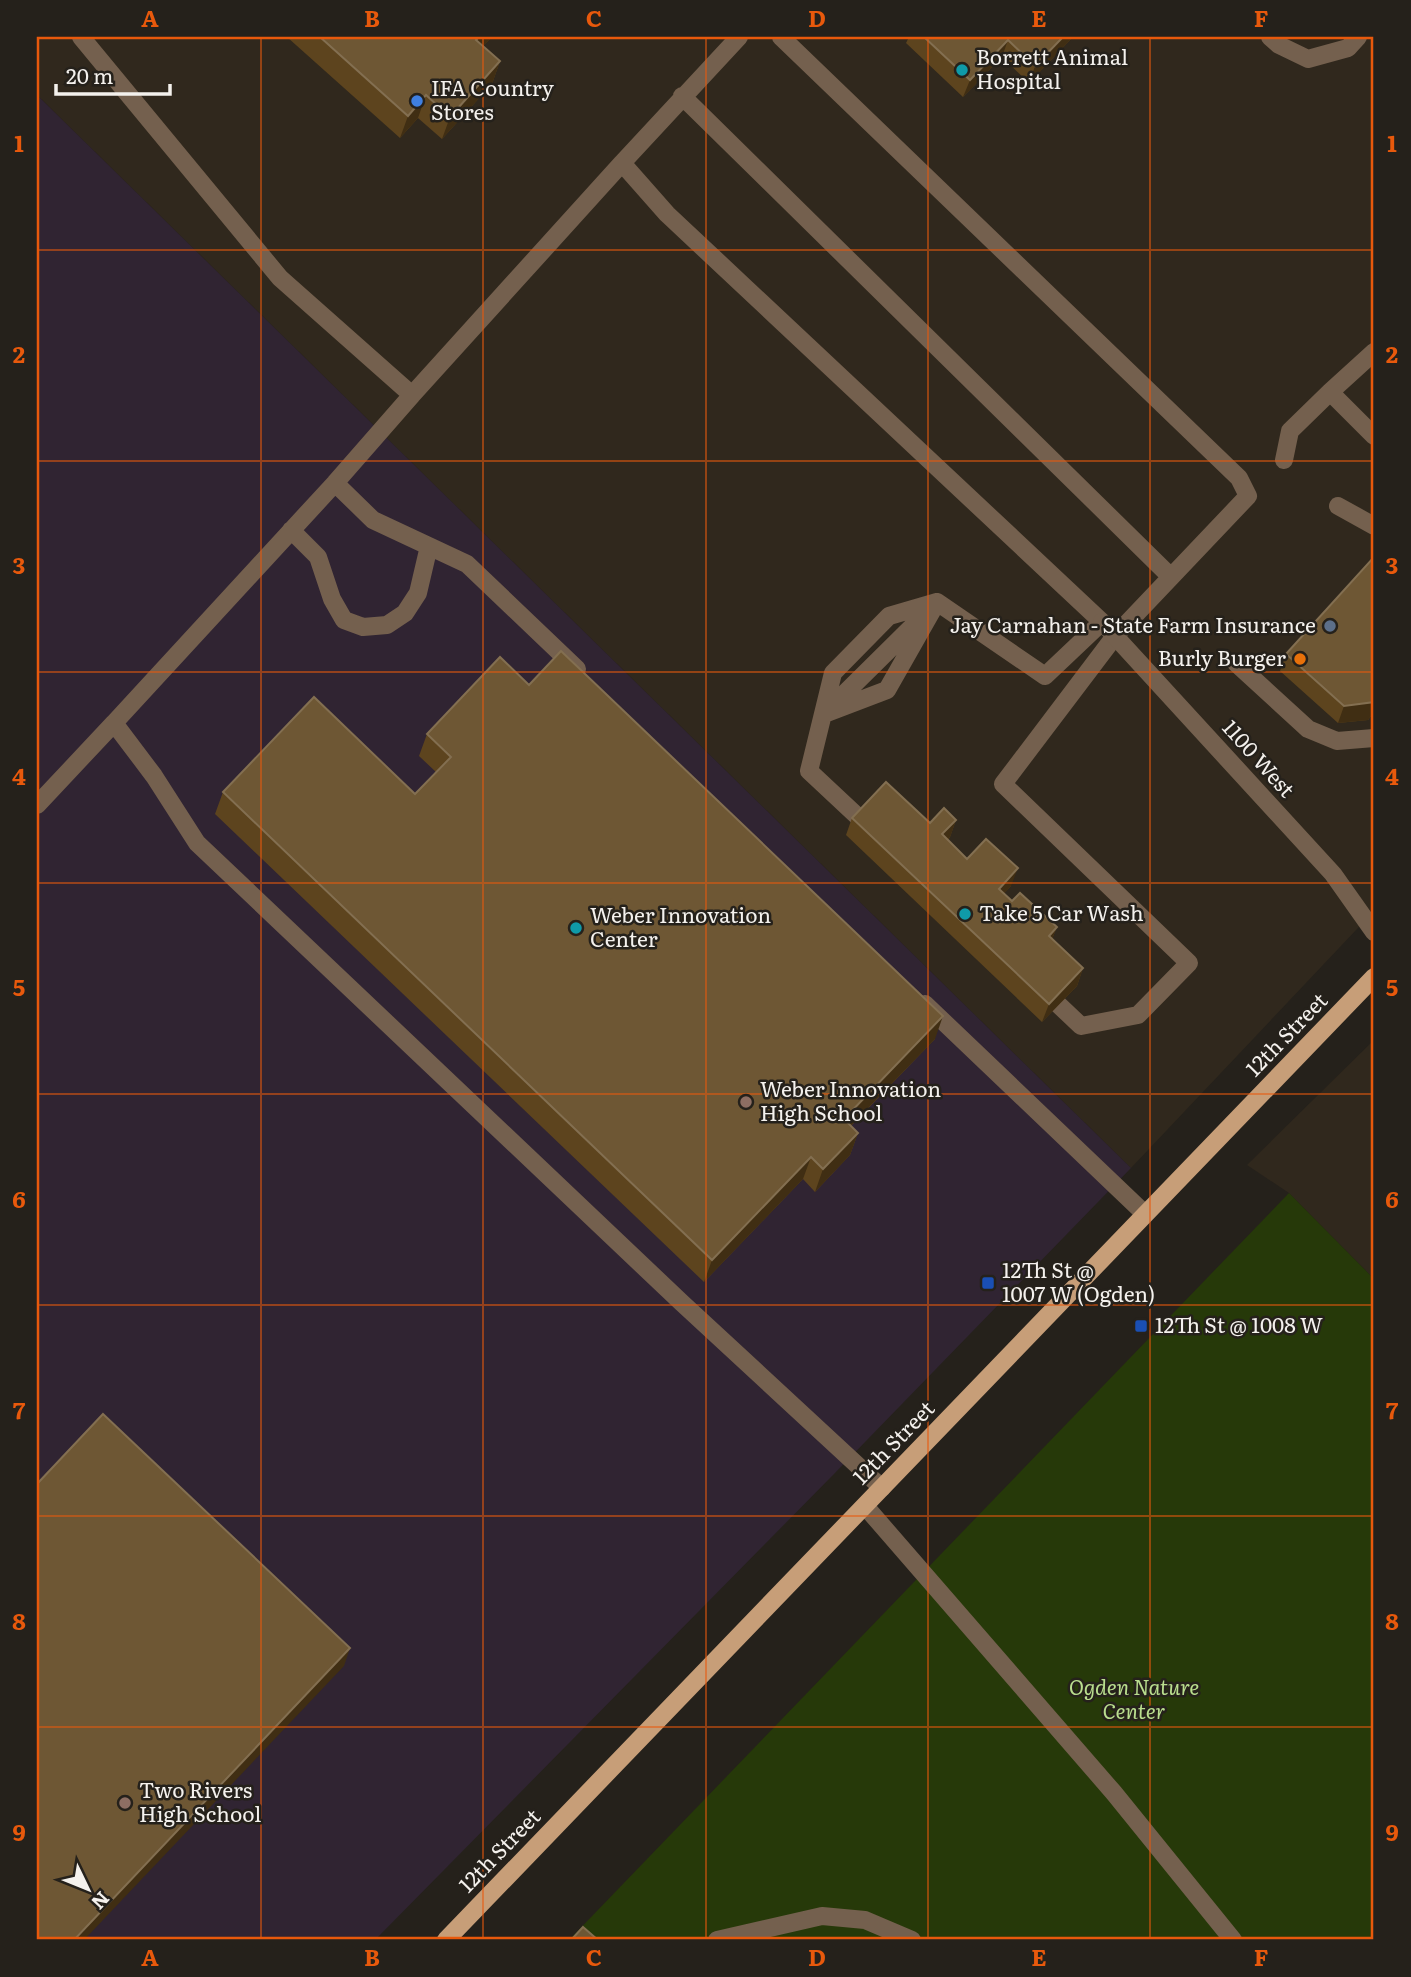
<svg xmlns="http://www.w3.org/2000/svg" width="1411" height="1977" viewBox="0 0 1411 1977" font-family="Literata,serif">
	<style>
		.built { fill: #30281d }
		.education { fill: #302432 }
		.green { fill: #263909 }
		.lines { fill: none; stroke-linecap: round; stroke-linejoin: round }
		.lane { stroke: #74604e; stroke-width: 18 }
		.street { stroke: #74604e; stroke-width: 18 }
		.primary { stroke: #c79e78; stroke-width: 18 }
		.wall { fill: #5d441e }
		.shaded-wall { fill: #402e13 }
		.building { fill: #6e5734; stroke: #836f51; stroke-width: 2 }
		.grid { fill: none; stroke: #e8590c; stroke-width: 2; stroke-opacity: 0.55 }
		.culture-dot { fill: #0f9aa8; stroke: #25211b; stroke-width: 2.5 }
		.shop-dot { fill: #3f7fe0; stroke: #25211b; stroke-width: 2.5 }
		.service-dot { fill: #5c6f8a; stroke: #25211b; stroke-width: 2.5 }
		.food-dot { fill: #e8710a; stroke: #25211b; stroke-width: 2.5 }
		.education-dot { fill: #8d6e63; stroke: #25211b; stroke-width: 2.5 }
		.transit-dot { fill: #1a4fb4; stroke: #25211b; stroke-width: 2.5 }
		.labels { text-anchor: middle; stroke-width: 5; stroke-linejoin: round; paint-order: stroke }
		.poi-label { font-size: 21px; fill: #f4f1ed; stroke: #25211b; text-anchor: start }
		.street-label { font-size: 21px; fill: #f4f1ed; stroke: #25211b }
		.park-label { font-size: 21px; font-style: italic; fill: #b9de8e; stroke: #25211b }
		.neatline { fill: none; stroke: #e8590c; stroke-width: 2.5 }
		.grid-label { font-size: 23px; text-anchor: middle; font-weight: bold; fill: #e8590c }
	</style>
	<rect width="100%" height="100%" fill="#25211b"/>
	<path class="built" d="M37,37H1374V911L1131,1168L37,95Z
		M1374,1040V1279L1289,1193L1247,1165Z"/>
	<path class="education" d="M37,95L1131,1168L833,1475L375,1940H37Z"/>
	<path class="green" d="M1289,1193L1374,1279V1940H569Z"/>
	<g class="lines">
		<path class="lane" d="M81,37L280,278L412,395L622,163
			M739,37L622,163L667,214L1102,622L1045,676L937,602
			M781,37L1239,478L1248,496L1115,636L1003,784L1189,963L1138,1015L1081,1026L1042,989
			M1270,37L1279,45L1308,59L1348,48L1358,37
			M682,96L1171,577
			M1330,392L1374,436
			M412,395L335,483L114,723L154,776L197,843L682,1303L882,1488
			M1284,460L1290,431L1330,392L1374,352
			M335,483L373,520L467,564L577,669
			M1338,506L1374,526
			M291,530L318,557L332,599L344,620L363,627L387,625L405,613L418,593L429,546
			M1236,663L1308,729L1337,741L1374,738
			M830,708L922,617
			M824,714L887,690L937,602
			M37,805L114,723
			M871,829L809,771L833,673L889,616L937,602
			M925,1004L1145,1214
			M865,1506L1114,1793L1233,1940
			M717,1940L822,1916L865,1920L912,1940"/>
		<path class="street" d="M1102,622L1333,874L1374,932"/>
		<path class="primary" d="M446,1940L1374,977"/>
	</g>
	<path class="wall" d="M287,37H492L483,46L500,61L492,84L442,139L418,118L400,138Z
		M909,37H1073L1029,83L1002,57L963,97L906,43Z
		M1374,557V712L1368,720L1338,723L1280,671L1286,654Z
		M529,685L935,1039L851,1126L858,1133L850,1155L815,1192L803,1179L704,1282L215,814L223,792L415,794L436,772L419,756L427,734Z
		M852,818L930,823L956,820L950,837L948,840L967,859L1011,886L1004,893L1012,901L1057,927L1052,939L1083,968L1077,986L1042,1022L846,835Z"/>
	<path class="shaded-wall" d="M479,37H492L468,62L476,40Z
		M1063,37H1073L1029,83L1035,66Z
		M1008,40L1002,57L963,97L970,80Z
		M500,61L492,84L442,139L450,117Z
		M426,95L418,118L400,138L408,116Z
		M1374,702V712L1368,720L1338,723L1344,706Z
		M956,820L950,837L936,852L942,834Z
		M1018,868L1011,886L993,906L999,889Z
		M1057,927L1050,944L1049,936Z
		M1083,968L1077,986L1042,1022L1049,1004Z
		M943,1016L935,1039L836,1141L844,1119Z
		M858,1133L850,1155L815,1192L823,1169Z
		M811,1157L803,1179L704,1282L712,1260Z
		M350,1648L344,1666L84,1940H74Z"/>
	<path class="building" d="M320,37H479L476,40L500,61L450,117L426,95L408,116Z
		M924,37H1063L1035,66L1008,40L970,80Z
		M1374,557V702L1344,706L1286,654Z
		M561,651L943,1016L844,1119L858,1133L823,1169L811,1157L712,1260L223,792L314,697L415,794L451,757L427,734L500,657L529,685Z
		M886,782L930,823L944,808L956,820L942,834L967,859L986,839L1018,868L999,889L1012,901L1020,893L1057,927L1049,936L1083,968L1049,1004L852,818Z
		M103,1414L350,1648L74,1940H37V1484Z
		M583,1927L598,1940H571Z"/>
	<path class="grid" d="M261,37V1940M483,37V1940M706,37V1940M928,37V1940M1150,37V1940M37,250H1374M37,461H1374M37,672H1374M37,883H1374M37,1094H1374M37,1305H1374M37,1516H1374M37,1727H1374"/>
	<g class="culture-dot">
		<circle cx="962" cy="70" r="7"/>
		<circle cx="965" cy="914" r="7"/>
		<circle cx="576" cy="928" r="7"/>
	</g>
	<circle class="shop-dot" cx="417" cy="101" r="7"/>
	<circle class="service-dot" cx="1330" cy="626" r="7"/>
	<circle class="food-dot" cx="1300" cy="659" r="7"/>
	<g class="education-dot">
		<circle cx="746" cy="1102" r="7"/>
		<circle cx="125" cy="1803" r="7"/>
	</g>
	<g class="transit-dot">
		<rect x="981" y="1276" width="14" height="14" rx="3.5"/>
		<rect x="1134" y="1319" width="14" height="14" rx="3.5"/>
	</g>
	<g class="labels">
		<g class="poi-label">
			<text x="976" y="65">Borrett Animal<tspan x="976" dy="24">Hospital</tspan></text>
			<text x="431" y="96">IFA Country<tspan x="431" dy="24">Stores</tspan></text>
			<text x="1316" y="633" text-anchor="end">Jay Carnahan - State Farm Insurance</text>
			<text x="1286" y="666" text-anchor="end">Burly Burger</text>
			<text x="979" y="921">Take 5 Car Wash</text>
			<text x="590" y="923">Weber Innovation<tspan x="590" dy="24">Center</tspan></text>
			<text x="760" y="1097">Weber Innovation<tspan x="760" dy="24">High School</tspan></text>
			<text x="1002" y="1278">12Th St @<tspan x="1002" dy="24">1007 W (Ogden)</tspan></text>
			<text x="1155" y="1333">12Th St @ 1008 W</text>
			<text x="139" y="1798">Two Rivers<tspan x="139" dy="24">High School</tspan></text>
		</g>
		<g class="street-label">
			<text transform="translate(1258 759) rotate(48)" y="7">1100 West</text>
			<text transform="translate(1287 1035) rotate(-46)" y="7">12th Street</text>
			<text transform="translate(894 1443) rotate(-46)" y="7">12th Street</text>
			<text transform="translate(500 1851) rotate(-46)" y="7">12th Street</text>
		</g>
		<g class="park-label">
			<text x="1134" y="1695">Ogden Nature<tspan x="1134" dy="24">Center</tspan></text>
		</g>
	</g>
	<rect width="1411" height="1977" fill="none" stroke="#25211b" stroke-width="77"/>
	<g transform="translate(88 1889) rotate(133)" stroke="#25211b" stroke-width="5" paint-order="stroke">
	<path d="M0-5L12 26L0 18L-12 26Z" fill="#f4f1ed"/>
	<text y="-10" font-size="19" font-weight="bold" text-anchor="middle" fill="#f4f1ed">N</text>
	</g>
	<path d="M56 84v10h114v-10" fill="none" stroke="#f4f1ed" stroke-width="3.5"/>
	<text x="66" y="84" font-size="21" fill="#f4f1ed" stroke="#25211b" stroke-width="5" paint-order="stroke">20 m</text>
	<rect x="38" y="38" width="1334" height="1900" class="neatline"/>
	<g class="grid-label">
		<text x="150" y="27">A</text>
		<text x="372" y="27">B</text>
		<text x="594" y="27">C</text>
		<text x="817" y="27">D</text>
		<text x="1039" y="27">E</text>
		<text x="1261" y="27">F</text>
		<text x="19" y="152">1</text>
		<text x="1392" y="152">1</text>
		<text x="19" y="363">2</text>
		<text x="1392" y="363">2</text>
		<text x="19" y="574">3</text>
		<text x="1392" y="574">3</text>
		<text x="19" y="785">4</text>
		<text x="1392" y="785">4</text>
		<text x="19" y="996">5</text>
		<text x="1392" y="996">5</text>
		<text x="19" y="1208">6</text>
		<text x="1392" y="1208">6</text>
		<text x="19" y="1419">7</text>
		<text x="1392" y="1419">7</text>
		<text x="19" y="1630">8</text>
		<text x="1392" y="1630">8</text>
		<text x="19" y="1841">9</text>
		<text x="1392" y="1841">9</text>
		<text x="150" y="1966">A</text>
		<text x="372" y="1966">B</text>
		<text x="594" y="1966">C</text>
		<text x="817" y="1966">D</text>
		<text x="1039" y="1966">E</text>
		<text x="1261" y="1966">F</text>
	</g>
</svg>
